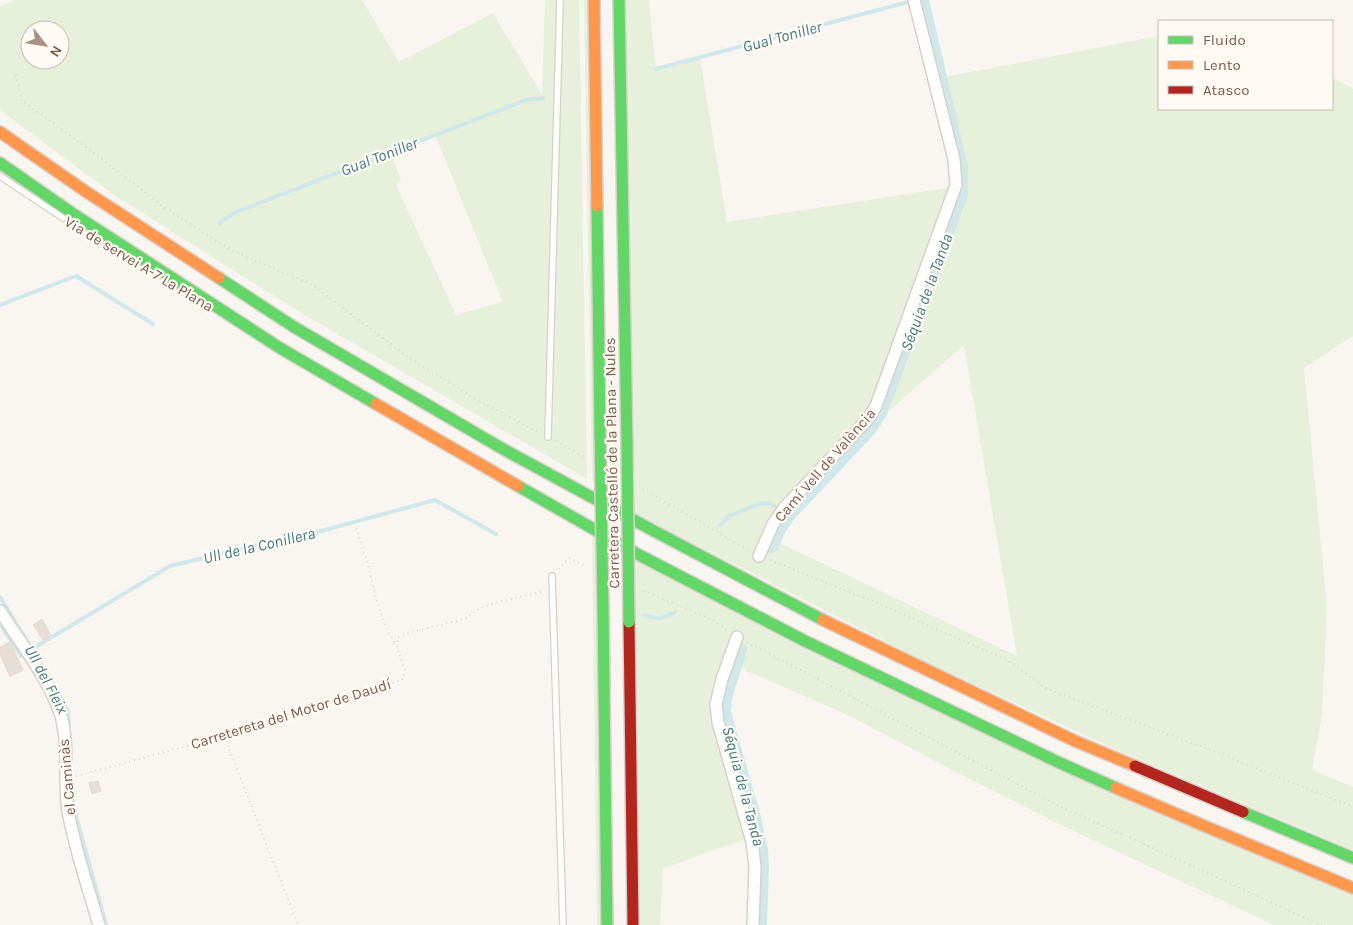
<svg xmlns="http://www.w3.org/2000/svg" width="1353" height="925" viewBox="0 0 1353 925" font-family="Karla,sans-serif">
	<style>
		.green { fill: #e7f0db; fill-rule: evenodd }
		.lines { fill: none; stroke-linecap: round; stroke-linejoin: round }
		.stream { stroke: #d0e8ea; stroke-width: 4 }
		.canal { stroke: #d0e8ea; stroke-width: 12 }
		.building { fill: #e6ded7; stroke: #e2d8d2 }
		.lane-casing { stroke: #d7d1cb; stroke-width: 8 }
		.street-casing { stroke: #d7d1cb; stroke-width: 14 }
		.fast-casing { stroke: #dad1cc; stroke-width: 14 }
		.slow-casing { stroke: #dad1cc; stroke-width: 14 }
		.jam-casing { stroke: #dad1cc; stroke-width: 14 }
		.path { stroke: #dcd5d0; stroke-width: 2; stroke-dasharray: 1 4; stroke-linecap: butt }
		.lane { stroke: #fefefd; stroke-width: 5.5 }
		.street { stroke: #fefefd; stroke-width: 11 }
		.fast { stroke: #63d668; stroke-width: 11 }
		.slow { stroke: #ff974d; stroke-width: 11 }
		.jam { stroke: #b3261e; stroke-width: 11 }
		.fast-bridge-casing { stroke: #dad1cc; stroke-width: 14; stroke-linecap: butt }
		.fast-bridge { stroke: #63d668; stroke-width: 11 }
		.labels { text-anchor: middle; stroke-width: 4.5; stroke-linejoin: round; paint-order: stroke }
		.street-label { font-size: 15px; fill: #7a5c4d; stroke: #fffaf3 }
		.water-label { font-size: 16px; font-style: italic; fill: #437c86; stroke: #fffaf3 }
	</style>
	<rect width="100%" height="100%" fill="#f9f5f0"/>
	<path class="green" d="M16,0H362L399,62L493,13L542,95L545,0H579L587,479L303,314L117,197L0,110V6ZM30,30H60V60H30ZM436,133V137L503,302L456,315L396,185L401,179L390,151Z
		M584,0H588L595,483L592,481Z
		M625,0H649L656,70L700,59L727,222L947,188L956,185L934,79L1159,36V109H1332V77L1353,89V336L1304,368L1327,607L1322,715L1312,770L1353,787V850L1115,749L926,662L634,513ZM964,345L1017,656L767,537L868,419L882,417Z
		M592,535L596,538L602,925H597Z
		M635,558L1353,895V925H1274L1061,825L954,771L850,716L747,671L728,660L716,704L751,838L710,851L663,869L660,925H639Z"/>
	<g class="lines">
		<path class="stream" d="M656,69L908,2
			M219,223L236,212L526,100L543,98
			M0,305L76,276L153,324
			M720,525L729,516L759,504L768,503L777,507
			M0,597L38,659
			M644,615L659,619L675,612
			M0,624L21,656
			M32,649L170,566L280,540L299,537L435,500L496,534
			M52,682L68,711L69,726
			M72,786L73,805L106,925"/>
		<path class="canal" d="M772,547L779,531L789,516L870,430L881,413L890,390L962,195V167L923,0
			M741,649L726,698L725,712L755,818L762,850L763,867L761,925"/>
	</g>
	<path class="building" d="M42,619L51,636L43,640L33,625Z
		M10,642L23,670L10,676L0,655V647Z
		M98,781L101,791L92,794L89,783Z"/>
	<g class="lines">
		<g class="lane-casing">
			<path id="lane" d="M0,176L63,218
				M548,437L560,0
				M552,576L563,925"/>
		</g>
		<g class="street-casing">
			<path id="street" d="M759,556L773,524L785,507L868,419L876,406L956,185L954,159L914,0
				M0,611C20,642 48,678 60,713C70,743 63,779 68,811C75,850 88,887 99,925
				M737,637L722,679L716,704L718,722L752,842L755,867L753,925"/>
		</g>
		<g class="fast-casing">
			<path id="fast" d="M619,0L627,444
				M0,163L72,213L280,348L376,404
				M597,206L600,432
				M219,278L294,327L503,449L654,531L823,620
				M518,486L641,556L805,641L1060,763L1116,788
				M603,607L607,925
				M1243,812L1353,858"/>
		</g>
		<g class="slow-casing">
			<path id="slow" d="M594,0L597,206
				M0,132L85,191L219,278
				M376,404L518,486
				M823,620L1075,741L1135,766
				M1116,788L1202,825L1353,888"/>
		</g>
		<g class="jam-casing">
			<path id="jam" d="M629,622L633,925
				M1135,766L1243,812"/>
		</g>
		<path class="path" d="M16,75L22,101L82,144L165,208L231,250L313,285L405,355L479,401L540,433
			M556,441L586,458
			M643,489L750,551
			M356,528L368,564L376,598L385,625L396,646
			M770,560L872,601L1007,660L1045,688L1208,749L1353,807
			M559,569L569,558L587,567
			M644,591L713,620L728,631
			M747,642L1063,808L1182,861L1296,914L1322,925
			M224,736L298,925
			M76,776L224,736L402,680L405,670L397,648L398,637L415,631L465,619L480,608L502,601L545,591"/>
		<use href="#lane" class="lane"/>
		<use href="#street" class="street"/>
		<use href="#fast" class="fast"/>
		<use href="#slow" class="slow"/>
		<use href="#jam" class="jam"/>
		<g class="fast-bridge-casing">
			<path id="fast-bridge" d="M600,432L603,607
				M627,444L629,622"/>
		</g>
		<use href="#fast-bridge" class="fast-bridge"/>
	</g>
	<g class="labels">
		<g class="street-label">
			<text transform="translate(139 264) rotate(31)" y="5">Via de servei A-7 La Plana</text>
			<text transform="translate(612 463) rotate(-91)" y="5">Carretera Castelló de la Plana - Nules</text>
			<text transform="translate(825 465) rotate(-49)" y="5">Camí Vell de València</text>
			<text transform="translate(291 714) rotate(-17)" y="5">Carretereta del Motor de Daudí</text>
			<text transform="translate(67 777) rotate(-95)" y="5">el Caminàs</text>
		</g>
		<g class="water-label">
			<text transform="translate(782 36) rotate(-15)" y="6">Gual Toniller</text>
			<text transform="translate(379 156) rotate(-21)" y="6">Gual Toniller</text>
			<text transform="translate(926 292) rotate(-70)" y="6">Séquia de la Tanda</text>
			<text transform="translate(259 545) rotate(-13)" y="6">Ull de la Conillera</text>
			<text transform="translate(47 679) rotate(62)" y="6">Ull del Fleix</text>
			<text transform="translate(744 786) rotate(75)" y="6">Séquia de la Tanda</text>
		</g>
	</g>
	<rect x="1158" y="20" width="175" height="90" fill="#fffaf3" stroke="#cabbb1"/>
	<rect x="1168" y="36" width="25" height="8" fill="#63d668" stroke="#cabbb1"/>
	<text x="1203" y="45" font-size="15" fill="#7a5c4d">Fluido</text>
	<rect x="1168" y="61" width="25" height="8" fill="#ff974d" stroke="#cabbb1"/>
	<text x="1203" y="70" font-size="15" fill="#7a5c4d">Lento</text>
	<rect x="1168" y="86" width="25" height="8" fill="#b3261e" stroke="#cabbb1"/>
	<text x="1203" y="95" font-size="15" fill="#7a5c4d">Atasco</text>
	<g transform="translate(45 45) rotate(121)"><circle r="24" fill="#fffaf3" stroke="#cabbb1"/>
	<path d="M0-4L9 19L0 12L-9 19Z" fill="#a69286"/>
	<text y="-8" font-size="14" font-weight="bold" text-anchor="middle" fill="#7a5c4d">N</text>
	</g>
</svg>
